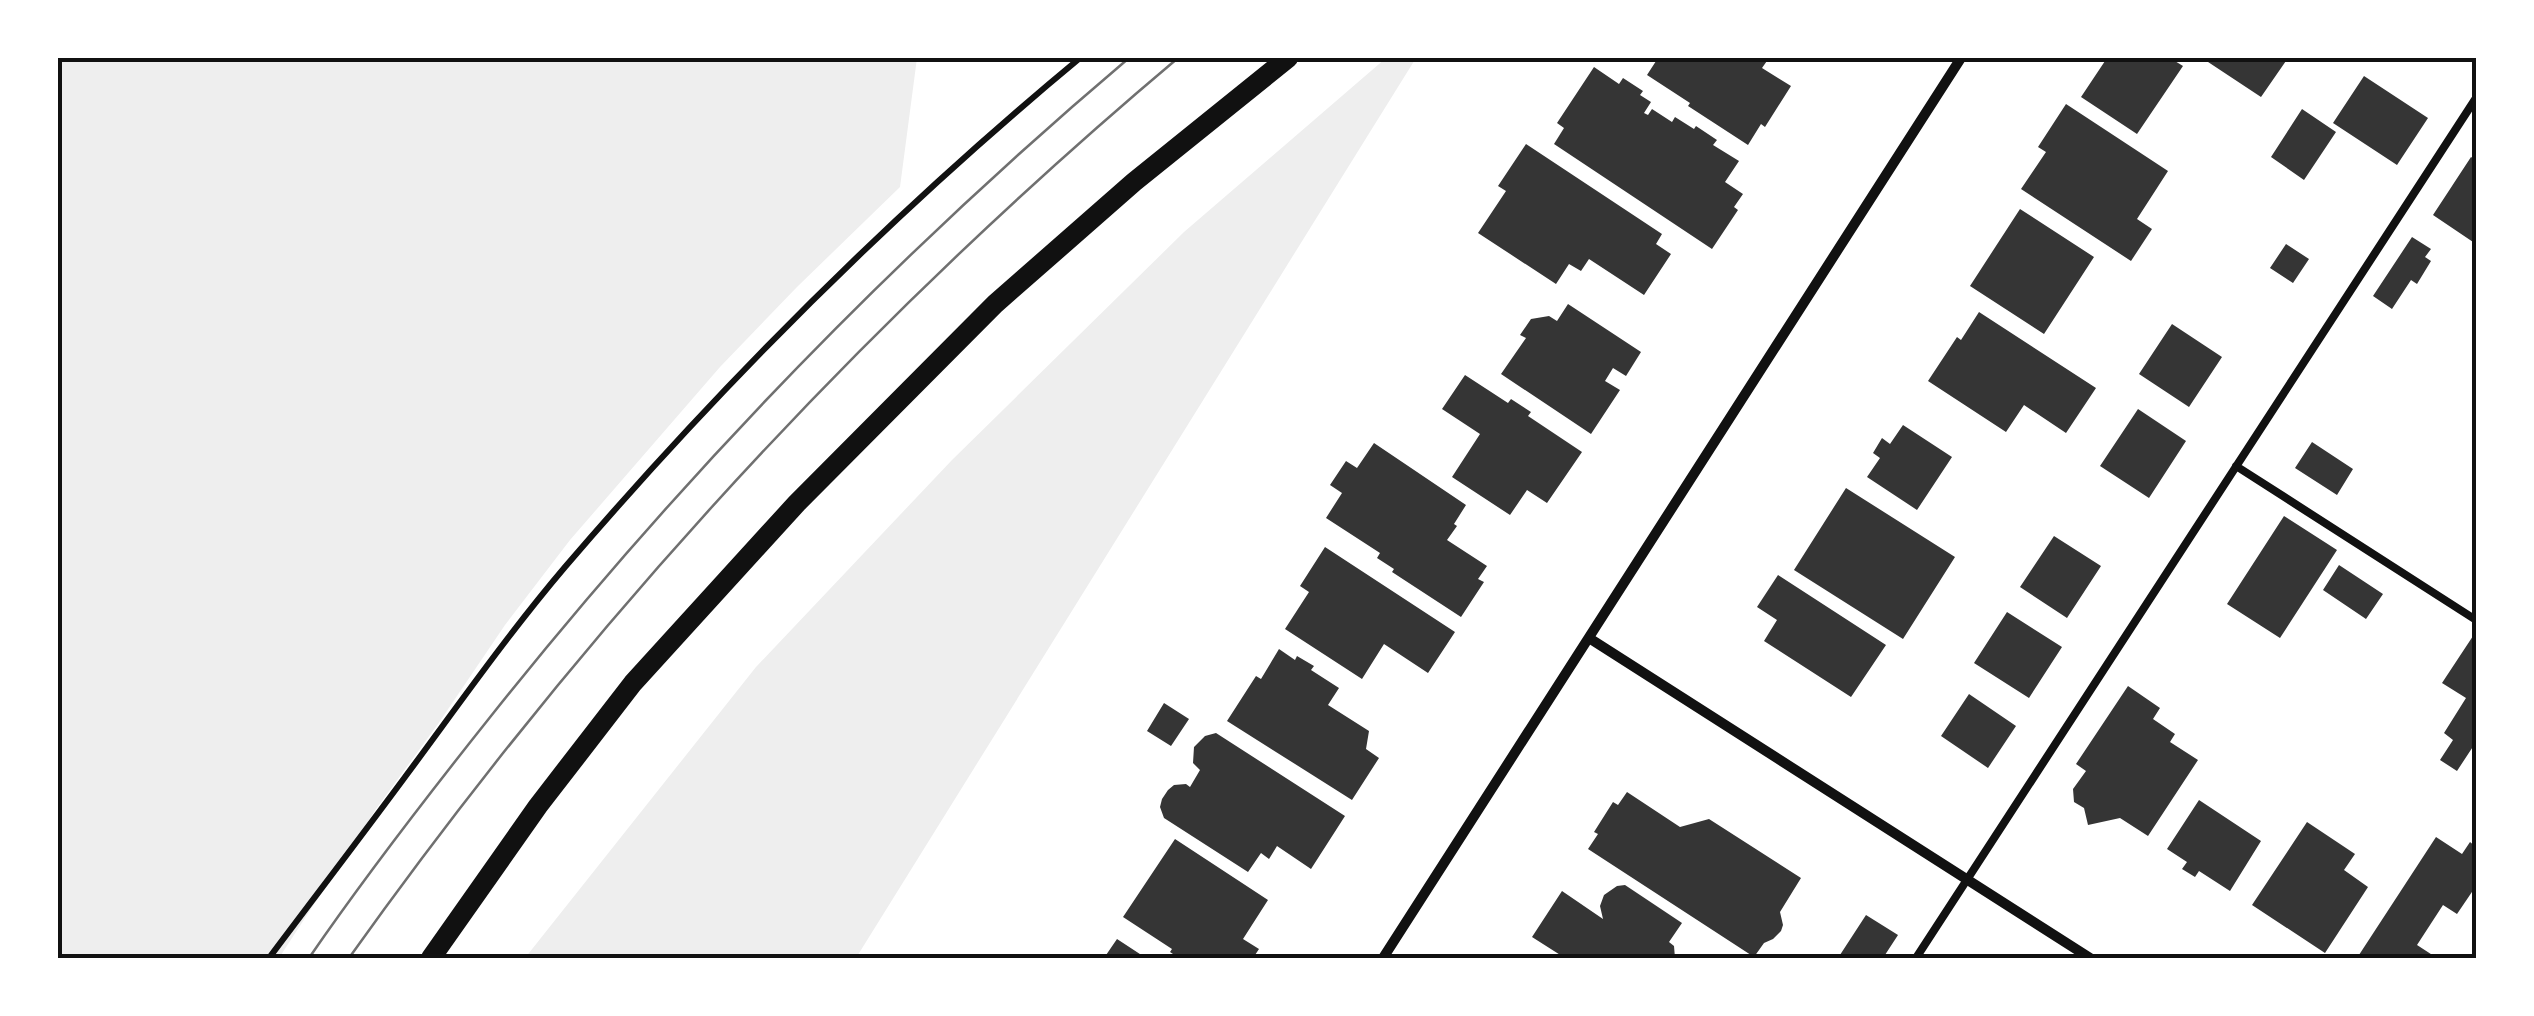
<svg xmlns="http://www.w3.org/2000/svg" width="2534" height="1016" viewBox="0 0 2534 1016" font-family="Poppins,sans-serif">
	<style>
		.green { fill: #eee }
		.building { fill: #353535 }
		.lines { fill: none; stroke-linecap: round; stroke-linejoin: round }
		.path { stroke: #111; stroke-width: 6 }
		.service { stroke: #111; stroke-width: 8 }
		.minor { stroke: #111; stroke-width: 10 }
		.secondary { stroke: #111; stroke-width: 20 }
		.tram { stroke: #707070; stroke-width: 2.5 }
		.neatline { fill: none; stroke: #111; stroke-width: 4 }
	</style>
	<rect width="100%" height="100%" fill="#fff"/>
	<path class="green" d="M58,58H917L900,187L797,287L720,367L570,540L505,625L438,724L376,809L279,958H58Z
		M1386,58H1416L856,958H525L756,667L952,460L1184,232Z"/>
	<path class="building" d="M1658,58H1769L1762,68L1791,86L1765,127L1761,124L1748,145L1688,106L1690,103L1647,75Z
		M2107,58H2170L2183,66L2137,134L2081,97Z
		M2202,58H2288L2261,97Z
		M1594,67L1619,84L1623,78L1643,91L1640,95L1651,102L1644,113L1648,115L1652,109L1672,122L1675,117L1694,129L1696,126L1717,140L1713,145L1739,161L1725,182L1743,194L1734,207L1738,210L1712,249L1554,144L1564,128L1557,123Z
		M2364,76L2428,118L2397,165L2333,123Z
		M2066,104L2168,171L2137,219L2152,229L2131,261L2021,189L2046,152L2038,147Z
		M2302,109L2336,132L2304,180L2271,157Z
		M1526,144L1662,234L1656,244L1671,254L1644,295L1589,259L1581,271L1569,264L1556,284L1478,233L1506,191L1498,186Z
		M2471,157L2476,160V244L2433,215Z
		M2020,209L2094,257L2044,334L1970,286Z
		M2412,237L2431,249L2425,257L2431,261L2417,284L2411,280L2392,309L2373,296Z
		M2286,244L2309,259L2293,283L2270,268Z
		M1568,304L1641,352L1626,376L1613,368L1605,381L1620,390L1591,434L1501,374L1526,338L1520,335L1531,319L1549,316L1557,321Z
		M1979,312L2096,388L2066,433L2024,405L2006,432L1928,381L1957,337L1961,340Z
		M2172,324L2222,357L2189,407L2139,374Z
		M1465,375L1508,403L1511,399L1531,412L1528,416L1582,452L1547,503L1527,490L1510,515L1452,477L1480,434L1442,409Z
		M2138,409L2186,441L2149,498L2100,466Z
		M1903,425L1952,457L1917,510L1867,477L1880,458L1873,453L1882,438L1890,444Z
		M2312,442L2353,469L2337,495L2295,468Z
		M1374,443L1466,505L1454,524L1457,526L1447,540L1487,566L1478,579L1484,582L1461,617L1392,572L1394,569L1377,558L1380,553L1326,518L1342,493L1330,485L1346,461L1357,468Z
		M1846,488L1955,557L1903,639L1794,570Z
		M2284,516L2337,550L2280,638L2227,604Z
		M2054,536L2101,566L2067,618L2020,587Z
		M1325,547L1455,632L1428,673L1384,644L1362,679L1285,629L1309,592L1300,586Z
		M2339,565L2383,594L2366,619L2323,590Z
		M1778,575L1886,645L1851,697L1764,641L1777,620L1757,607Z
		M2007,612L2062,647L2029,698L1974,663Z
		M2473,636L2476,638V742L2457,771L2440,760L2453,740L2444,733L2466,698L2442,683Z
		M1279,649L1295,660L1297,656L1314,666L1311,670L1339,688L1328,705L1369,731L1366,749L1379,758L1352,800L1227,721L1256,676L1261,679Z
		M2128,686L2160,708L2153,719L2175,734L2170,742L2198,760L2148,836L2120,818L2088,825L2084,808L2074,802L2073,789L2086,771L2076,764Z
		M1969,694L2016,726L1988,768L1941,736Z
		M1164,703L1189,719L1171,746L1147,731Z
		M1216,733L1345,816L1311,869L1277,846L1269,859L1261,853L1248,872L1164,818L1160,807L1162,799L1168,790L1174,785L1186,784L1190,787L1200,770L1193,763L1194,747L1205,736Z
		M1627,792L1680,827L1709,819L1801,878L1780,912L1783,925L1781,931L1773,939L1764,943L1754,957L1588,849L1598,834L1594,832L1613,802L1618,805Z
		M2199,800L2261,841L2230,891L2199,871L2195,877L2182,869L2187,862L2167,849Z
		M2307,822L2355,854L2344,870L2368,887L2325,953L2252,905Z
		M2436,837L2462,854L2470,842L2476,847V886L2457,914L2443,905L2417,945L2437,958H2357Z
		M1175,839L1268,900L1243,939L1259,949L1253,958H1179L1170,952L1172,949L1123,917Z
		M1625,885L1682,923L1669,942L1674,946L1675,958H1565L1532,937L1562,891L1603,919L1600,906L1604,895L1617,886Z
		M1866,915L1898,935L1883,958H1838Z
		M1117,939L1146,958H1104Z"/>
	<g class="lines">
		<path class="path" d="M269,958C314,898 360,838 405,777C457,707 508,634 565,567C722,384 894,212 1080,58"/>
		<path class="service" d="M2236,466L2476,620
			M1916,958L2476,98"/>
		<path class="minor" d="M1589,638L2090,958
			M1383,958L1961,58"/>
		<path class="secondary" d="M431,958L538,806L633,683L797,503L995,304L1134,182L1288,58"/>
		<path class="tram" d="M309,958C366,875 428,795 491,716C682,476 895,256 1129,58
			M349,958C587,624 864,322 1178,58"/>
	</g>
	<rect width="2534" height="1016" fill="none" stroke="#ffffff" stroke-width="120"/>
	<rect x="60" y="60" width="2414" height="896" class="neatline"/>
</svg>
